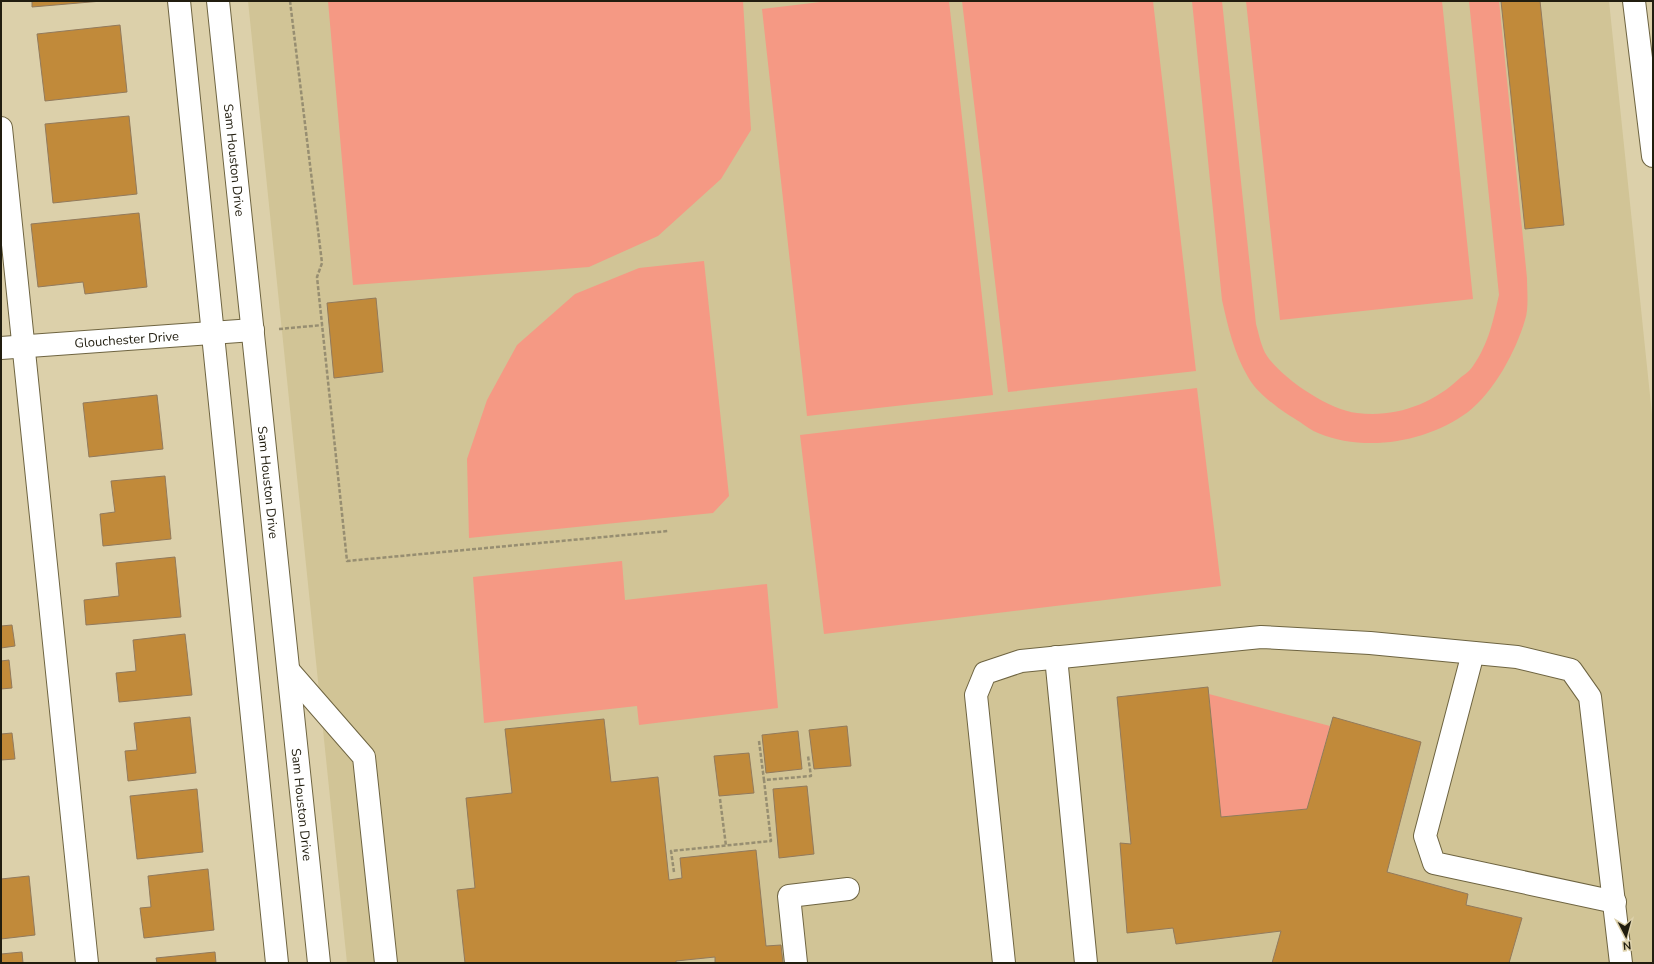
<svg xmlns="http://www.w3.org/2000/svg" width="1654" height="964" viewBox="0 0 1654 964" font-family="'Nunito Sans',sans-serif">
	<style>
		.built { fill: #d1c496 }
		.green { fill: #f59984 }
		.building { fill: #c18a3a; stroke: #927a5c }
		.lines { fill: none; stroke-linecap: round; stroke-linejoin: round }
		.minor-casing { stroke: #6e6441; stroke-width: 24 }
		.path { stroke: #978e71; stroke-width: 2.5; stroke-dasharray: 4 2; stroke-linecap: butt }
		.minor { stroke: #fff; stroke-width: 22 }
		.labels { text-anchor: middle; stroke-width: 3; stroke-linejoin: round; paint-order: stroke }
		.street-label { font-size: 13px; fill: #211d0f; stroke: #dcd0aa }
	</style>
	<rect width="100%" height="100%" fill="#dcd0aa"/>
	<path class="built" d="M248,1H1609L1653,424V963H347Z"/>
	<path class="green" d="M328,1H743L751,130L721,179L658,236L589,267L353,285Z
		M829,1H949L993,395L807,416L762,9Z
		M962,1H1153L1196,371L1008,392Z
		M1192,1H1222L1256,324C1259,334 1261,347 1267,356C1283,379 1329,410 1357,413C1395,418 1433,404 1460,378C1464,375 1470,371 1473,366C1489,343 1493,321 1499,295L1469,1H1499L1527,278C1527,291 1529,308 1525,320C1516,351 1494,392 1468,412C1427,442 1366,453 1318,433C1312,431 1306,426 1300,422C1284,413 1257,394 1248,377C1234,353 1228,327 1222,300Z
		M1246,1H1442L1473,299L1280,320Z
		M704,261L729,496L713,513L469,538L467,459L487,400L517,345L575,294L639,268Z
		M1197,388L1221,586L824,634L800,435Z
		M622,561L625,600L767,584L778,708L639,725L637,706L484,723L473,577Z
		M1209,694L1330,726L1307,809L1221,817Z"/>
	<path class="building" d="M32,1H102L32,7Z
		M1501,1H1540L1564,225L1525,229Z
		M120,25L127,92L45,101L37,34Z
		M129,116L137,194L53,203L45,124Z
		M139,213L147,287L85,294L83,282L38,287L31,224Z
		M376,298L383,372L334,378L327,303Z
		M157,395L163,449L89,457L83,403Z
		M165,476L171,539L103,546L100,514L115,512L111,481Z
		M175,557L181,617L86,625L84,600L119,596L116,563Z
		M12,625L15,646L1,648V626Z
		M185,634L192,695L119,702L116,673L136,671L133,640Z
		M9,660L12,688L1,689V661Z
		M1208,687L1221,817L1307,809L1333,717L1421,742L1387,872L1468,894L1466,905L1522,918L1509,963H1272L1281,931L1176,944L1173,928L1127,933L1120,843L1131,844L1117,697Z
		M190,717L196,773L128,781L125,751L137,750L134,723Z
		M604,719L611,782L658,777L669,880L682,878L680,858L756,850L766,946L781,945L783,963H715V957L676,961V963H465L457,890L475,888L466,798L512,793L505,729Z
		M847,726L851,766L814,769L809,730Z
		M798,731L802,769L766,773L762,735Z
		M12,733L15,759L1,760V734Z
		M749,753L754,793L719,796L714,756Z
		M807,786L814,854L779,858L773,789Z
		M197,789L203,852L137,859L130,796Z
		M208,869L214,930L144,938L140,908L151,907L148,876Z
		M29,876L35,935L1,939V879Z
		M22,952L23,963H1V954Z
		M215,952L216,963H157L156,958Z"/>
	<g class="lines">
		<g class="minor-casing">
			<g id="minor">
				<path d="M179,1L277,963"/>
				<path id="s1" d="M218,1L319,963"/>
				<path d="M1634,1L1653,156"/>
				<path d="M1,128L87,963"/>
				<path id="s2" d="M1,348L253,330"/>
				<path d="M1473,653L1425,836L1434,863L1615,902"/>
				<path d="M1056,657L1086,963"/>
				<path d="M289,671L364,757L386,963"/>
				<path d="M796,963L789,896L848,889"/>
				<path d="M1004,963L976,695L985,673L1021,661L1261,637L1370,643L1517,657L1571,670L1590,697L1621,963"/>
			</g>
		</g>
		<path class="path" d="M290,1L322,263L317,277L347,561L668,531
			M279,329L323,325
			M759,741L764,780
			M720,799L726,846
			M674,872L671,851L771,841L764,780L811,776L808,756"/>
		<use href="#minor" class="minor"/>
	</g>
	<g class="labels">
		<g class="street-label">
			<text dy="5" stroke="none"><textPath href="#s1" startOffset="160">Sam Houston Drive</textPath></text>
			<text dy="5" stroke="none"><textPath href="#s2" startOffset="126">Glouchester Drive</textPath></text>
			<text dy="5" stroke="none"><textPath href="#s1" startOffset="484">Sam Houston Drive</textPath></text>
			<text dy="5" stroke="none"><textPath href="#s1" startOffset="808">Sam Houston Drive</textPath></text>
		</g>
	</g>
	<rect width="1654" height="964" fill="none" stroke="#211d0f" stroke-width="4"/>
	<g transform="translate(1626 936) rotate(174)" stroke="#dcd0aa" stroke-width="3" paint-order="stroke">
	<path d="M0-3L7 15L0 10L-7 15Z" fill="#211d0f"/>
	<text y="-6" font-size="11" font-weight="bold" text-anchor="middle" fill="#211d0f">N</text>
	</g>
</svg>
